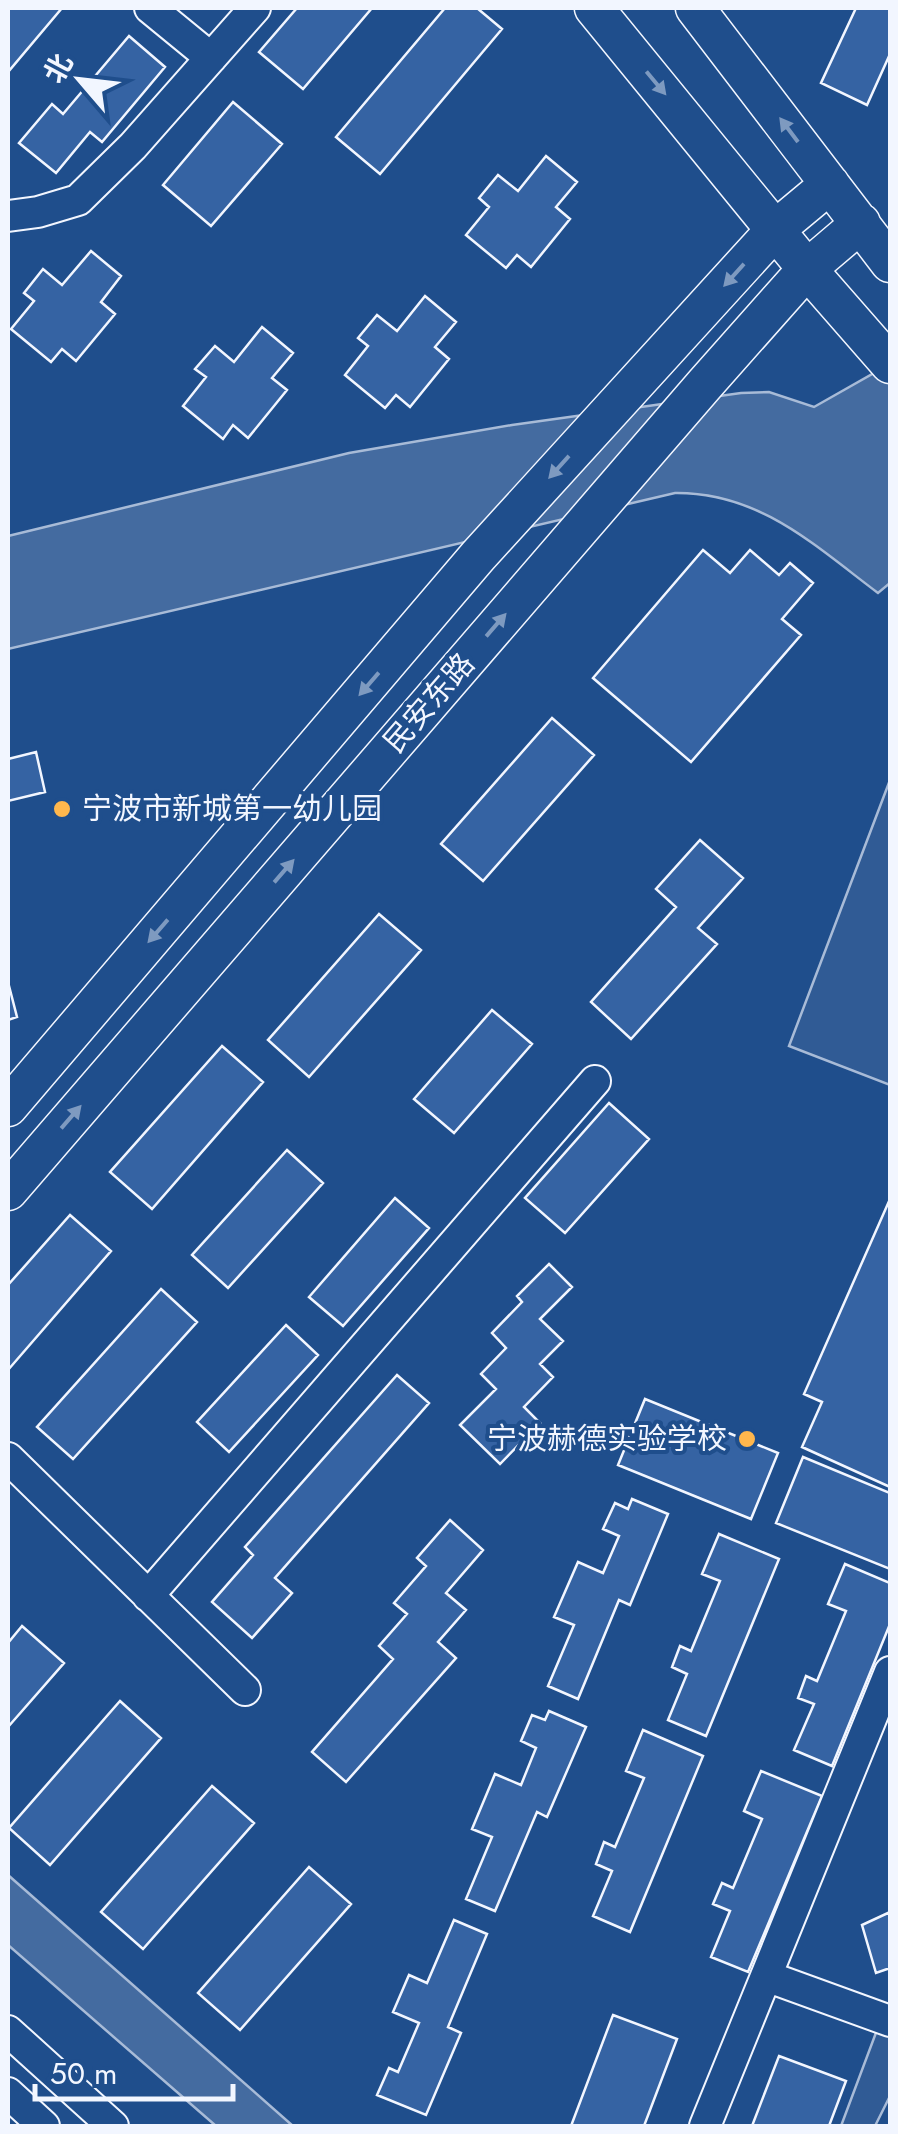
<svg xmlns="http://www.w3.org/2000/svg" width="898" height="2134" viewBox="0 0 898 2134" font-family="Jost,'Noto Sans SC',sans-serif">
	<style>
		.built { fill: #305b95; stroke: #a8bbd7; stroke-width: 2.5 }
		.water { fill: #446ba0; stroke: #a8bbd7; stroke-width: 2.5 }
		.building { fill: #3563a3; stroke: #f2f6ff; stroke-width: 2.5 }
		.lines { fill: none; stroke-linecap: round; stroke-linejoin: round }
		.minor-casing { stroke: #f2f6ff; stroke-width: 34 }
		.major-casing { stroke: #f2f6ff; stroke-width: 41 }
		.minor { stroke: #1f4e8c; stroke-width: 30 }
		.major { stroke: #1f4e8c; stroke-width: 38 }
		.oneway { fill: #7e9ac0 }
		.poi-dot { fill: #ffb74d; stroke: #1f4e8c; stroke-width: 4 }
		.labels { text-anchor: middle; stroke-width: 8; stroke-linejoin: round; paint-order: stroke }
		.street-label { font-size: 30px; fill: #f2f6ff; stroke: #1f4e8c }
		.poi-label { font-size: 30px; fill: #f2f6ff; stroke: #1f4e8c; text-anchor: start }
	</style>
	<rect width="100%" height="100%" fill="#1f4e8c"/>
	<path class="built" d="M890,780V1085L789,1046Z
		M877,2030L890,2035V2096L875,2126H841Z"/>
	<path class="water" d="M890,364V583L878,593C814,545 759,492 675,493L8,649V536L349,453L512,425L741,393L769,392L814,407Z
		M8,1875L293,2126H216L8,1945Z"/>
	<path class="building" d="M8,8H62L8,72Z
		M297,8H372L303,89L259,52Z
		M445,8H477L502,29L380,174L336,137Z
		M856,8H890V54L867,105L821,83Z
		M129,36L165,67L102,142L90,132L56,173L19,143L52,104L63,114Z
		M233,102L282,144L211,226L163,185Z
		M546,156L577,182L556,207L570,219L531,267L517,255L506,268L466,235L489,207L479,198L498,175L518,191Z
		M91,251L121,276L101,302L115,314L76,361L62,349L51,362L11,329L34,301L24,293L43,269L62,285Z
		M425,296L456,322L435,347L449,359L410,407L396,395L385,408L345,375L368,346L358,338L377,315L397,331Z
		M262,327L293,353L272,378L287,390L248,438L233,425L223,439L183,406L206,377L195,369L215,346L234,362Z
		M703,550L730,573L750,550L779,575L790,563L813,583L782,619L801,635L691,762L593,678Z
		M552,718L594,755L483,881L441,844Z
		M36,752L45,792L8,801V759Z
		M700,840L743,878L698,928L717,944L631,1039L591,1002L676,907L656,889Z
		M379,914L421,950L309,1077L268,1040Z
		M8,982L17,1017L8,1020Z
		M492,1010L532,1044L454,1133L414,1099Z
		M222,1046L263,1082L152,1209L110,1172Z
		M609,1103L649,1139L565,1233L525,1198Z
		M287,1150L323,1183L228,1288L192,1255Z
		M395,1198L429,1228L343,1326L309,1297Z
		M890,1199V1487L802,1447L822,1402L804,1394Z
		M70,1215L111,1251L8,1370V1285Z
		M549,1264L572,1287L540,1319L563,1341L540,1364L553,1377L524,1407L540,1423L500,1464L460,1425L496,1389L481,1374L506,1348L492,1333L522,1302L517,1296Z
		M161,1289L197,1322L73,1459L37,1427Z
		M286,1325L318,1355L229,1452L197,1422Z
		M397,1375L429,1403L275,1578L292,1593L252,1638L212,1602L253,1555L245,1547Z
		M645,1399L778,1453L751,1519L618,1465Z
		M803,1457L890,1493V1569L776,1523Z
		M632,1499L668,1514L630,1605L619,1600L578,1699L548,1686L574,1625L554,1617L578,1562L603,1573L619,1536L603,1529L615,1503L628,1509Z
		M450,1520L483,1550L446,1593L466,1610L438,1642L456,1658L346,1782L312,1752L393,1659L379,1646L407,1614L394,1603L426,1566L417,1558Z
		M719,1534L779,1559L706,1736L668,1720L687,1674L672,1667L680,1646L691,1651L720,1581L702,1574Z
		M845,1564L890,1583V1624L832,1766L794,1750L814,1704L798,1698L806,1676L817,1681L846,1611L828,1604Z
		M22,1626L64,1663L8,1727V1643Z
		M120,1701L161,1738L50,1865L9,1828Z
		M549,1711L586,1727L547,1817L537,1812L495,1911L466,1899L492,1837L472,1829L495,1774L521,1785L536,1748L521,1741L532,1715L545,1720Z
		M643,1730L703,1756L630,1932L593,1916L612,1871L596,1864L604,1842L615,1847L644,1778L626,1771Z
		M761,1771L822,1796L748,1972L711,1957L730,1911L713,1904L722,1883L733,1888L762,1819L744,1811Z
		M212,1786L254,1823L143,1949L101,1912Z
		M309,1867L351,1904L240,2030L198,1993Z
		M890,1912V1968L876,1973L862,1925Z
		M454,1920L487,1934L448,2027L461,2033L426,2115L377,2095L389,2068L398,2072L419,2023L393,2012L409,1975L427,1983Z
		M613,2015L677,2039L644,2126H571Z
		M779,2056L846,2081L829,2126H752Z"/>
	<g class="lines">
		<g class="minor-casing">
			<path id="minor" d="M150,8L211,58
				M8,216L38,212L78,200L133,146L255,8
				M8,1458L245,1690
				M148,1596L595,1081
				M766,1976L890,2021
				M8,2031L113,2126
				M8,2093L44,2126
				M705,2126L890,1672"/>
		</g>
		<g class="major-casing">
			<path id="major" d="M594,8L807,269L890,364
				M695,8L890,263
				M8,1107L478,556L776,229L830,184
				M8,1191L705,384L807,269L861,223"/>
		</g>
		<use href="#minor" class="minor"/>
		<use href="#major" class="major"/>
	</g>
	<defs><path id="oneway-solid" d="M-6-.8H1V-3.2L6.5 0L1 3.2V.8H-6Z" transform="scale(2.5)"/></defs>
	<g class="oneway">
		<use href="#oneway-solid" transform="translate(656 83) rotate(50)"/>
		<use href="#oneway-solid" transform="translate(789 130) rotate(-127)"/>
		<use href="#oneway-solid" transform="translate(734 275) rotate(132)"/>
		<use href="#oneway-solid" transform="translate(559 467) rotate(132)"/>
		<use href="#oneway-solid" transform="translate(496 625) rotate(-49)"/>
		<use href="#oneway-solid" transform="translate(369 684) rotate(131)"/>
		<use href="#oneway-solid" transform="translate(284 871) rotate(-49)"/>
		<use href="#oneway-solid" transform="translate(158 931) rotate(131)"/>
		<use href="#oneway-solid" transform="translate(71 1117) rotate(-49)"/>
	</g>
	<g class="poi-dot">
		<circle cx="62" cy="809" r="10"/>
		<circle cx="747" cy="1439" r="10"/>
	</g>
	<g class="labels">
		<g class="street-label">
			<text transform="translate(429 703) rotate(-49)" y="10">民安东路</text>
		</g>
		<g class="poi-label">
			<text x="82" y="819">宁波市新城第一幼儿园</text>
			<text x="727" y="1449" text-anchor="end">宁波赫德实验学校</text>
		</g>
	</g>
	<rect width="898" height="2134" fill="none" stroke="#f2f6ff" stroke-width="20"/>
	<g transform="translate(80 80) rotate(298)" stroke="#1f4e8c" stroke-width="8" paint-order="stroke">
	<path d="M0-8L18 38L0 25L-18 38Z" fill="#f2f6ff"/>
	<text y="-15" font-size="28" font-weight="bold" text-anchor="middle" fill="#f2f6ff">北</text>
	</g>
	<path d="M35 2084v15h198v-15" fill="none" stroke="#f2f6ff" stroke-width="5"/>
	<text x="50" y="2084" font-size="30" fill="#f2f6ff" stroke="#1f4e8c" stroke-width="8" paint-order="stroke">50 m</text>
</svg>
